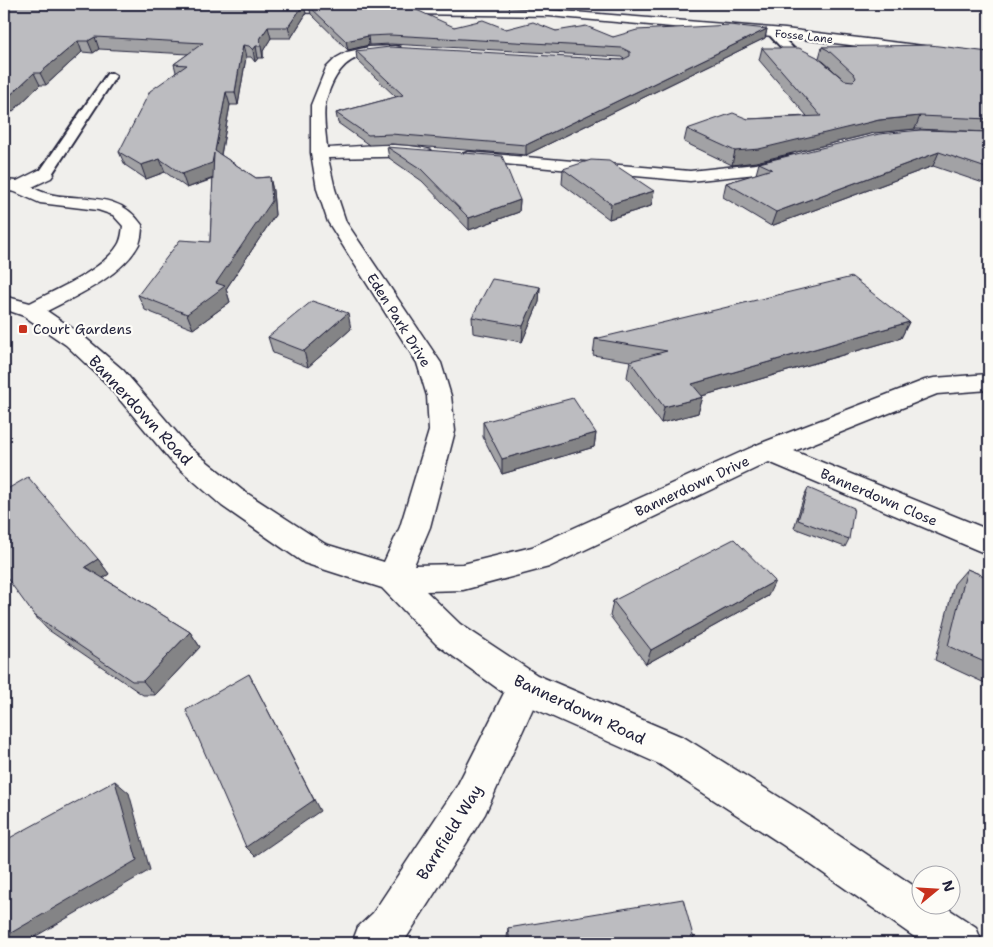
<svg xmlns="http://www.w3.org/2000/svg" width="993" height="947" viewBox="0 0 993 947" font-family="'Shantell Sans',sans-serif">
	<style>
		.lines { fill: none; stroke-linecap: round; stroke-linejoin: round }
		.lane-casing { stroke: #22223b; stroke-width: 4 }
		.street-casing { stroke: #22223b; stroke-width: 3 }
		.lane { fill: #fdfcf7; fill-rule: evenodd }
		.street { fill: #fdfcf7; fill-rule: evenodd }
		.wall { fill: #a2a2a5; stroke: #22223b; fill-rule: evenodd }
		.shaded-wall { fill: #848486; stroke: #22223b }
		.building { fill: #bcbcc0; stroke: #22223b }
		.poi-dot { fill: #c8321e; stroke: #fdfcf7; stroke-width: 2 }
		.labels { text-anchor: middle; stroke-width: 4.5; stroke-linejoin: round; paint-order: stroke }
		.far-street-label { font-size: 11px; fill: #22223b; stroke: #fdfcf7 }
		.street-label { font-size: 14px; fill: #22223b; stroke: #fdfcf7 }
		.poi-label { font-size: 14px; fill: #22223b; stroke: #fdfcf7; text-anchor: start }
		.near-street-label { font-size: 16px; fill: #22223b; stroke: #fdfcf7 }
	</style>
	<rect width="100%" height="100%" fill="#f0efec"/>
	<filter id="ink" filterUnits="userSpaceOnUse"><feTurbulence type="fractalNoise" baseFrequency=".02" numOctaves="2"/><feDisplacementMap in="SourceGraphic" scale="10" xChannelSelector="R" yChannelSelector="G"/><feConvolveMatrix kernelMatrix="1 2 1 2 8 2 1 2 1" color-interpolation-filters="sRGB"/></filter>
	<g filter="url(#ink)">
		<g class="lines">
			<g class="lane-casing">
				<path id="lane" d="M772,29L775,30L795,50L818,60V64C800,68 777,44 767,32Z
					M111,73L116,76L52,174L45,178L40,177L38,174L107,74Z"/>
			</g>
			<g class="street-casing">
				<path id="street" d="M267,7L507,8L549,10L785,29L989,54V62L785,37L549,16L263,12L261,10L263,8Z
					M395,46L400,47L401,50L400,53C386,56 371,53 357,58C339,64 329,87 325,105C323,118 326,135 327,148C360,147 398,141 431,150L433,153L431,156L328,158L335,189L346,222L441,363L451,396L455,431L430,527L414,565L463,564L532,547L759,444L925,380L934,378L989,374V390L937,394L794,451L989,530V555L769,462L549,567L463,590L426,591L460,624L537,675L685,738L811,817L920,890V904H941L976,927L982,943H923L783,845L659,764L533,708L485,814L403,943H352L358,927L373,913L457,786L504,693L436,644L382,588L304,563L222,506L171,461L105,382L66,345L24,316L4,309V296L30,303C57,289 102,271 118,245C122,239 122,232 123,226L113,215L98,210L40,203L15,192L4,190V180L17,181L39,170H51L54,174L51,178L32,187C66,208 114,183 142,225C142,231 141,239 139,244C123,275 77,296 47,311L82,335L123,370L189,447L242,490L325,544L384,562L400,527L429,431L427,396L417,363L328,222L317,189L311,153V105L326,68L336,58L347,52L369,47Z
					M468,152L690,171L756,164L792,155L798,156L800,160L798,164L756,174L690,181L462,160L460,157L462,154Z"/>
			</g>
			<use href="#lane" class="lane"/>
			<use href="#street" class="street"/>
		</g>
		<path class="wall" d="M4,4H389V5L304,4L306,14L291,38H271L263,51V58H258L255,62L251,57H246L238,105H230L221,155L256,178L270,177L273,191L275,215L226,289L230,302L193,329L145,310L138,295L210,242L213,179L187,188L165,172L146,179L125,165L119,152L176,72L174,64L188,54L99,49L93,53L82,52L46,85H40L10,114H4Z
			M309,6L454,27L556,31L613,37L767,29L765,38L526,155L392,144L369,145L338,123L336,113L396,97L357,60L356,51L622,60L624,59L621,57L391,44L369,45L348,50L311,14Z
			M822,47L989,52V132L915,129L874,133L756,162L732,165L684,142L687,129L748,119L807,116L759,60L762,48L819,58ZM821,60L824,62L844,80Z
			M989,132V182L986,184L933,166L771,226L723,197L726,183L756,174L759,163Z
			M387,147L520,200L519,212L469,230L422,181L389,158Z
			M563,169L654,191L651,206L609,219L562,184Z
			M540,287L539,302L522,342L473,333L472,317Z
			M909,322L901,338L702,396L703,397L698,413L661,423L627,377L630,361L593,355L595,339Z
			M351,329L308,367L273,353L268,337Z
			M483,422L596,433L594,447L502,474L483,437Z
			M808,488L849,539L845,547L794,528L804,496Z
			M98,559L109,574L103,578L190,632L200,647L155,695H143L47,629L34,615Z
			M967,569L989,578V685L935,660L954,584Z
			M768,596L646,664L610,616L613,601Z
			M508,928L695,943H508L507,938Z"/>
		<path class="shaded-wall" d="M304,4L306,14L291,38L288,27Z
			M268,27L271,38L263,51V58L261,46L260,39Z
			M767,29L765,38L526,155V145Z
			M368,36L369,45L348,50L346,41Z
			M95,37L99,49L93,53L88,41Z
			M78,41L82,52L46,85L40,73Z
			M243,45L246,57L238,105L235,92Z
			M256,46L258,58L255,62L253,50Z
			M34,73L40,85L10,114L4,101Z
			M226,92L230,105L219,165L215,151Z
			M920,116L915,129L874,133L756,162L732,165L735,151L879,120Z
			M939,152L933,166L771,226L776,212Z
			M214,153L216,177L187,188L182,174Z
			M160,159L165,172L146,179L141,165Z
			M270,177L273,191L275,215L226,289L230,302L193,329L187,314L216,283Z
			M654,191L651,206L609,219L611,204Z
			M520,200L519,212L469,230V218Z
			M540,287L539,302L522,342L523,326Z
			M348,313L351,329L308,367L304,351Z
			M909,322L901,338L688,400L692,384Z
			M703,397L698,413L661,423L664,407Z
			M596,433L594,447L502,474V459Z
			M98,559L109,574L97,582L85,567Z
			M775,581L768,596L646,664L651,650Z
			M190,632L200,647L155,695L143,681Z
			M249,674L320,811L255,856L246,847Z
			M115,781L129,793L150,870L24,943H4V937Z"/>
		<path class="building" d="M4,4H304L288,27H268L260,39L261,46H256L253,50L249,46L243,45L235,92H226L215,151L256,178L270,177L272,201L216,283L225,286L187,314L138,295L180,240L210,242L214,153L212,163L182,174L160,159L141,165L119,152L150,91L187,65L174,64L203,43L95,37L88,41H78L40,73H34L4,101Z
			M309,6H408L454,27L483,20L506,29L533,22L556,31L586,26L613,37L637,30L730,25L767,29L526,145L391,134L368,135L336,113L403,95L356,51L390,47L622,60L630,56V52L622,48L390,35L368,36L346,41Z
			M930,45L989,52V119L920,116L879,120L759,149L735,151L687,129L733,113L748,119L821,116L762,48H799L817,57L844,80L853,81L856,78L854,74L828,50L822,47Z
			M921,130L989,132V169L939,152L776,212L726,183L772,169L759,163L879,134Z
			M387,147L502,156L520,200L469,218L421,169Z
			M591,160L609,161L654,191L611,204L563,169Z
			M852,277L909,322L692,384L703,397L664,407L630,361L667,351L595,339Z
			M492,279L540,287L523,326L472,317Z
			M312,301L348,313L304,351L268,337Z
			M573,398L596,433L502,459L483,422Z
			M28,477L98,559L85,567L190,632L143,681H132L34,615L4,574V491Z
			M808,488L854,508L849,539L798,520Z
			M734,539L775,581L651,650L613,601Z
			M967,569L989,578V664L948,646Z
			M249,674L314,800L246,847L186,710Z
			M115,781L137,860L4,937V841Z
			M683,899L695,943H510L508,928Z"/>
	</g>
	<rect class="poi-dot" x="18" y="324" width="10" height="10" rx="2.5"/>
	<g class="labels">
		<g class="far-street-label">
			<text transform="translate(804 36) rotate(6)" y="4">Fosse Lane</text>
		</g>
		<g class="street-label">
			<text transform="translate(399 320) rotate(58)" y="5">Eden Park Drive</text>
			<text transform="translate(692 486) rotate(-25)" y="5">Bannerdown Drive</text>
			<text transform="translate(879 497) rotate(23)" y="5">Bannerdown Close</text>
		</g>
		<g class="poi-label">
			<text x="33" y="334">Court Gardens</text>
		</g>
		<g class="near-street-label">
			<text transform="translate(141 410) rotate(47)" y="6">Bannerdown Road</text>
			<text transform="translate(580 709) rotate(25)" y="6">Bannerdown Road</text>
			<text transform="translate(449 832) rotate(-58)" y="6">Barnfield Way</text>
		</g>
	</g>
	<rect width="993" height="947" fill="none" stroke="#fdfcf7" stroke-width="20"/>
	<rect x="10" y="10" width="973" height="927" fill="none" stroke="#22223b" stroke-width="2" filter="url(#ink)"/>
	<g transform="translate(936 890) rotate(72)"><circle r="24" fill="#fdfcf7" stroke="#a5a5ac"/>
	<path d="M0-4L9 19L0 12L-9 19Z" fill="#c8321e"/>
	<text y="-8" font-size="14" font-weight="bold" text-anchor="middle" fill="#22223b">N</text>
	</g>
</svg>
